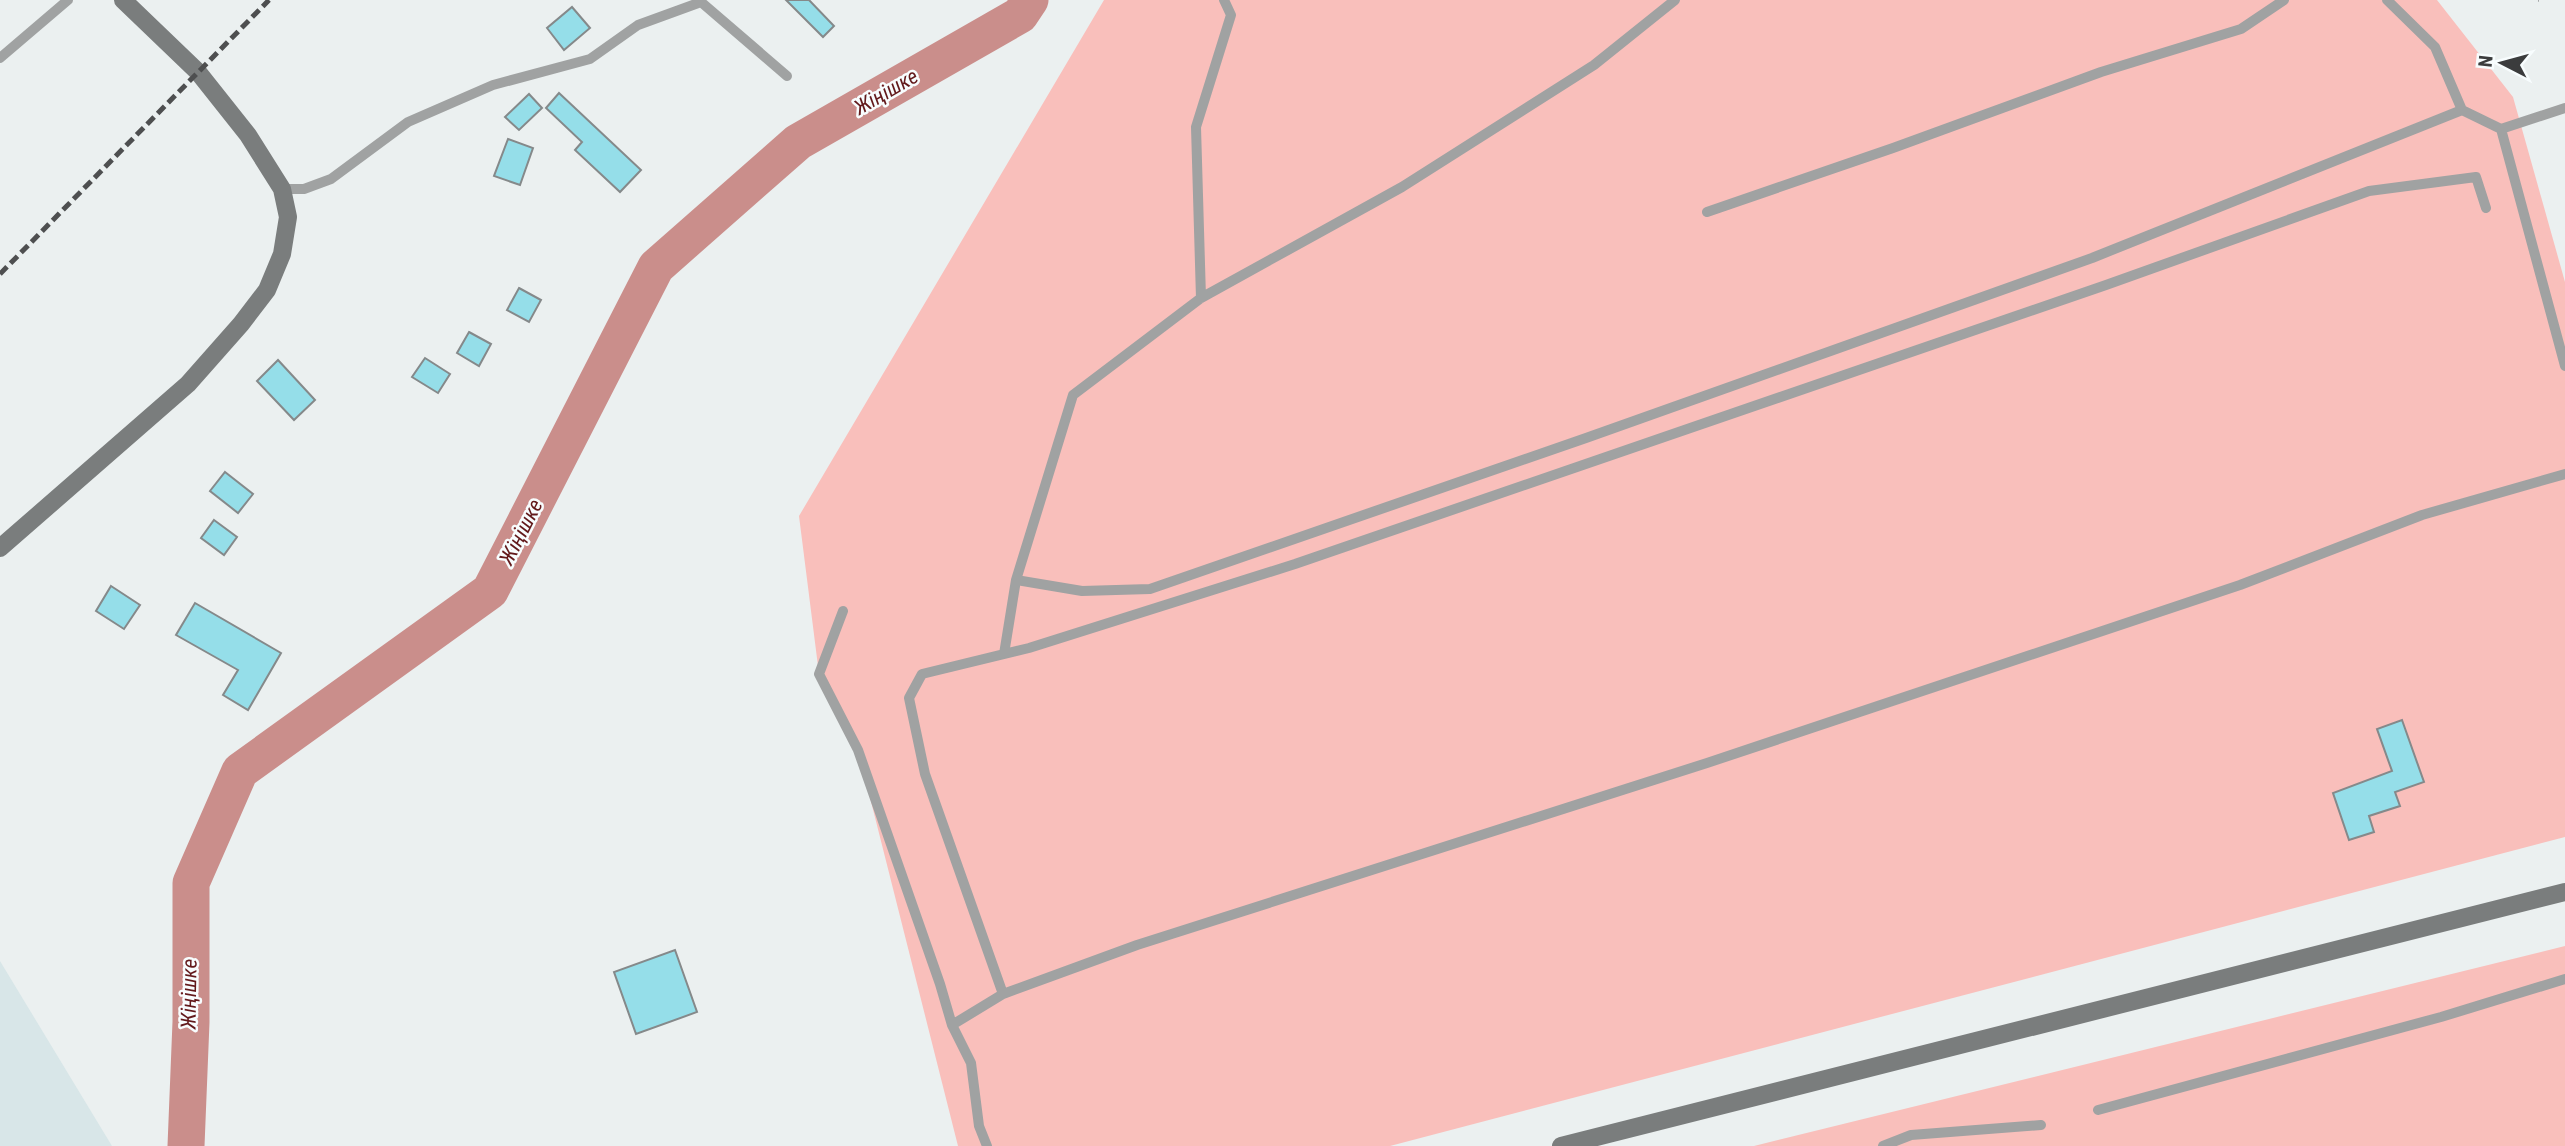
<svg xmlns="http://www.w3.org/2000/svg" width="2565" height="1146" viewBox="0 0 2565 1146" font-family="'Roboto Condensed',sans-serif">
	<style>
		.built { fill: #d8e6e8 }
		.green { fill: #f9bfbb }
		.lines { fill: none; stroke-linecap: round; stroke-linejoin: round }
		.river { stroke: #ca8e8b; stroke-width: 37 }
		.building { fill: #95dee9; stroke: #85898a; stroke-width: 2 }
		.path { stroke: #a5a8a8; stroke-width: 3.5; stroke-dasharray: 3.5 5; stroke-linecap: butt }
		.lane { stroke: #a0a2a2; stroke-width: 10 }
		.secondary { stroke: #7a7d7d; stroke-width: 18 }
		.rail { stroke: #4e4f50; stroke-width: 5; stroke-dasharray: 10 5; stroke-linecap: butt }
		.labels { text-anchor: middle; stroke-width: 5; stroke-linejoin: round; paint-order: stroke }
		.water-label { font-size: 21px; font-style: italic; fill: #62191b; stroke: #f8fdfe }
	</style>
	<rect width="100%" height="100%" fill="#ebf0f0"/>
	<path class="built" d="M0,961L112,1146H0Z"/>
	<path class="green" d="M1104,0H2437L2513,97L2565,282V837L1390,1146H958L858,750L819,674L799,516Z
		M2565,946V1146H1754Z"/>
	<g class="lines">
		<path class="river" d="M186,1146L191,1022V883L240,771L490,591L656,267L798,142L1020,15L1030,0"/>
	</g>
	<path class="building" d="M786,0H809L834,26L823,37Z
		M572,7L590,28L564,50L547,28Z
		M559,93L641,170L620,192L575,150L582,142L546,108Z
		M529,94L542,108L519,130L505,117Z
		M508,139L533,148L520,185L494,176Z
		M519,288L541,300L529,322L507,310Z
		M469,332L491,344L479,366L457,353Z
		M425,358L450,374L438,393L412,377Z
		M278,360L315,400L294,420L257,381Z
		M225,472L253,494L238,513L210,491Z
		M214,520L237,537L224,555L201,538Z
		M111,586L140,605L124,629L96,611Z
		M195,603L281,653L248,710L223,695L238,670L176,635Z
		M2402,720L2424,782L2395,792L2400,806L2369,816L2374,832L2349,840L2333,793L2392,771L2377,729Z
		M675,950L697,1012L636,1034L614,972Z"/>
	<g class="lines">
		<path class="path" d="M2538,0H2539"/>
		<path class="lane" d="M1675,0L1594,65L1402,187L1201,298L1073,395L1016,580L1082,591L1150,589L1586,438L2092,258L2462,110
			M2387,0L2435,47L2462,110L2501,129L2565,366
			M0,58L68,0
			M2501,129L2565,108
			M282,189H304L331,179L408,122L493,85L590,59L638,25L701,2L787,76
			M1707,212L1893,148L2101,72L2241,29L2284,0
			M1201,298L1196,127L1231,15L1224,0
			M843,611L819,674L858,750L940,984L952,1025L971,1063L979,1126L987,1146
			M1004,654L1016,580
			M1003,994L1137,945L1707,763L2240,585L2422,515L2565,474
			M952,1025L1003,994L925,774L909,698L922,674L1029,648L1295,564L2106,285L2369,191L2476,177L2486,208
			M2098,1110L2441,1017L2565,979
			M1883,1146L1911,1135L2041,1125"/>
		<path class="secondary" d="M0,548L188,384L241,324L267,290L282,254L288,217L282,189L248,135L198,72L123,0
			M1561,1146L2565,892"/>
		<path class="rail" d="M0,274L269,0"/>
	</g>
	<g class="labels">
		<g class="water-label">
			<text transform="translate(886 92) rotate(-30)" y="7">Жіңішке</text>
			<text transform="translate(521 532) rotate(-63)" y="7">Жіңішке</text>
			<text transform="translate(189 994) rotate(-89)" y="7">Жіңішке</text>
		</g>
	</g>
	<g transform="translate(2502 63) rotate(276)" stroke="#f8fdfe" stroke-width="5" paint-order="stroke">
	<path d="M0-5L12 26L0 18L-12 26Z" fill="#3b3c3d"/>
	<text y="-10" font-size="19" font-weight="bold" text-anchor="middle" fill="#3b3c3d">N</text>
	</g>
</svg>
